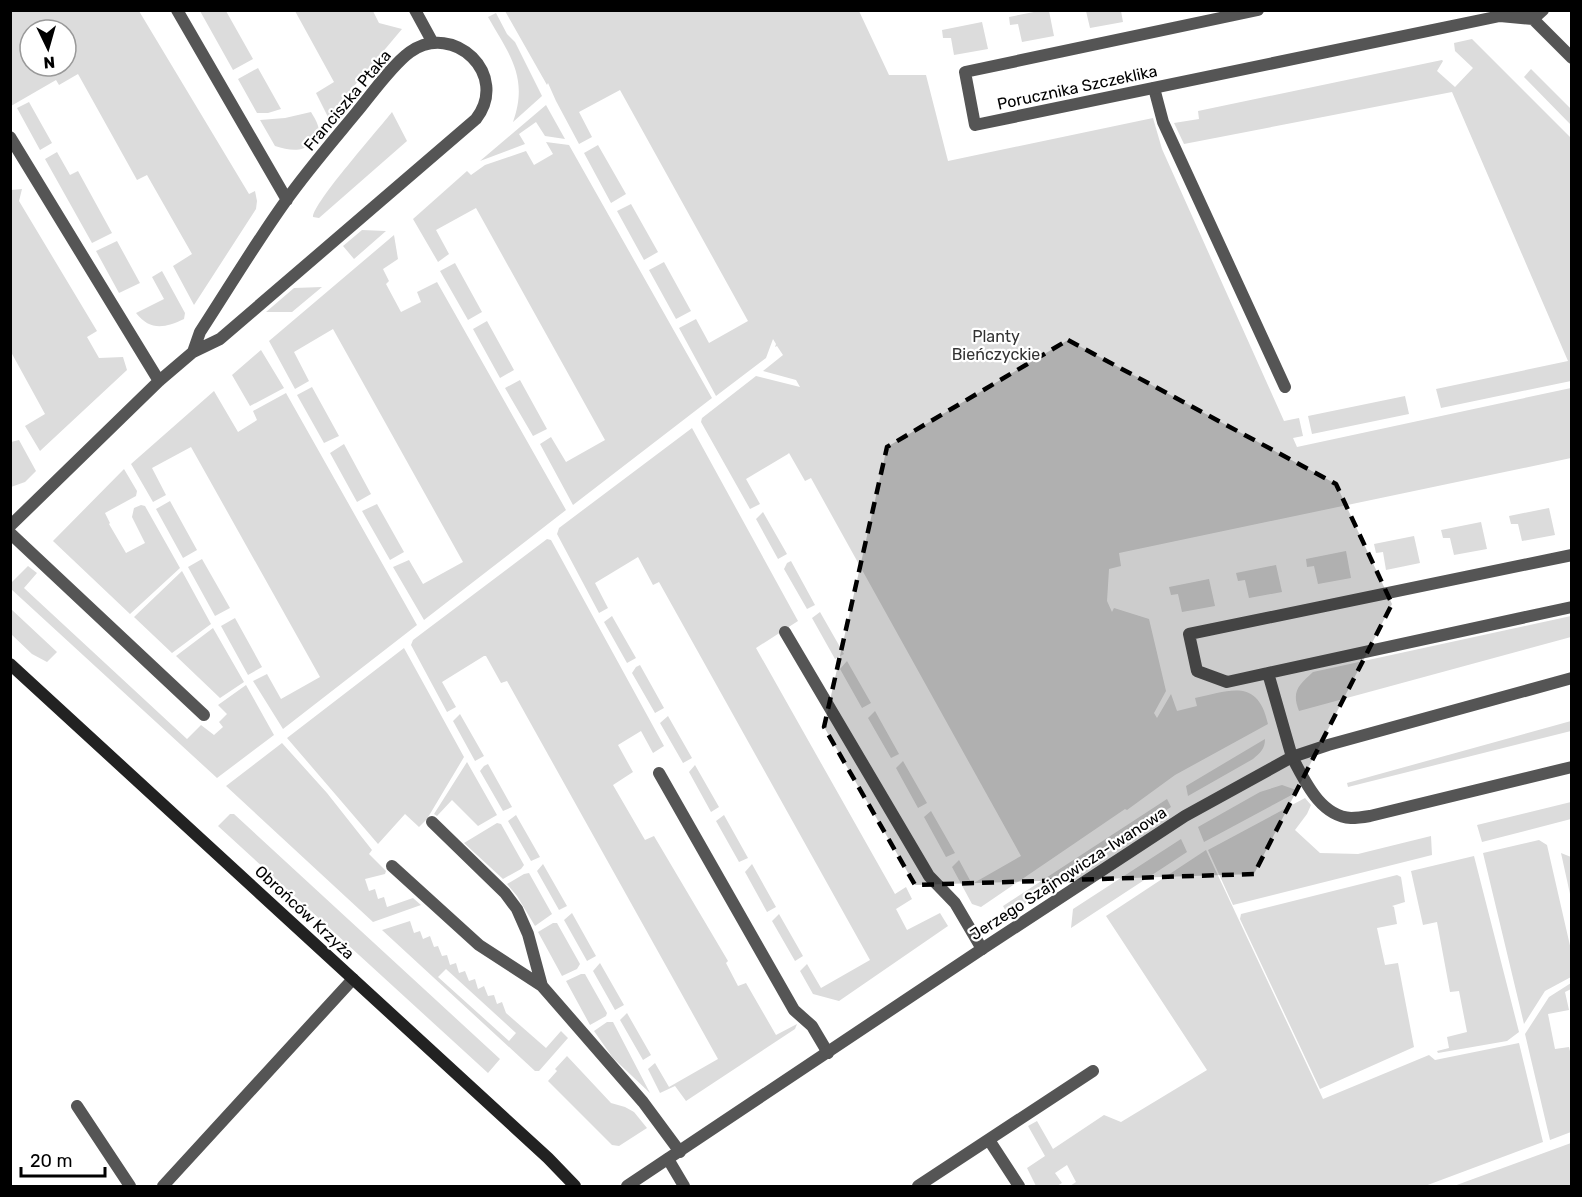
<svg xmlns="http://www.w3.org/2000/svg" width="1582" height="1197" viewBox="0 0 1582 1197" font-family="Rubik,sans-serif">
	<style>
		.green { fill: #dcdcdc; fill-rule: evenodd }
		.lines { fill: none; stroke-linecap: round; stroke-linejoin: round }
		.lane { stroke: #555; stroke-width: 12 }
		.street { stroke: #555; stroke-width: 12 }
		.secondary { stroke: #222; stroke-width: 12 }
		.marked { fill: #000; fill-opacity: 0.2; stroke: #000; stroke-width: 4.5; stroke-dasharray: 12 8; stroke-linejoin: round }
		.labels { text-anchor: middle; stroke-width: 4.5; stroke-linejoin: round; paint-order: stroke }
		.street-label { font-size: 16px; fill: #000; stroke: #fff }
		.park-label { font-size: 16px; fill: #333; stroke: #fff }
	</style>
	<rect width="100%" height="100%" fill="#fff"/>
	<path class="green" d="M10,11H139L249,194L255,191L257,201L256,209L194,305L173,266L192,254L147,175L137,180L78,74L59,85L56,80L11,106ZM30,30H66V66H30Z
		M200,11H226L253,59L233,70Z
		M295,11H373L379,23L402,29L328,117L316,93L334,82Z
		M505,11H859L889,75H926L948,161L1153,118L1162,149L1284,421L1299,418L1303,436L1293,438L1297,447L1571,388V458L1119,553L1121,566L1109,569L1107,601L1112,612L1114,608L1149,619L1166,691L1154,713L1157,718L1171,694L1177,711L1197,706L1195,698C1231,690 1258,678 1268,724L1175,775L1127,810L1125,809L981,907L972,904L952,867L959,860L972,884L1021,856L811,478L805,481L789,453L788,454L746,479L760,504L750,509L701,422L702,418L756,376L800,387L796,380L763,371L783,355L777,346L775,347L776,344L773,339L766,358L716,396L679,328L696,319L709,343L748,321L620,90L579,112L592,137L579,144L556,101L548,83L547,85Z
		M1039,11H1049L1054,36L1022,42L1018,24L1010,25L1009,17Z
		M1086,11H1121L1123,22L1090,28Z
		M496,13L507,34L515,42L542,96L513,122C529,77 509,54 488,17Z
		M982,22L988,49L954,55L951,38H943L942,30Z
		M1472,39L1571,138V381L1441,408L1436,389L1568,361L1452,92L1184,144L1174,123L1199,119L1198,111L1442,60L1443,61L1437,71L1455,87L1473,68L1455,51L1454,43Z
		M258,68L281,109L268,113H257L238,79Z
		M1531,69L1571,109V125L1524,77Z
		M29,102L52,143L40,150L17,108Z
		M546,105L565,139L545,136L536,122L519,134L525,144L480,161Z
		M311,112C314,117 318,123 319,130C320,136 317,139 312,143C301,153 289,150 275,146L260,120L285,118Z
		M392,112L407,141L319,218L313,217C313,203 379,129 392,112Z
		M546,142L569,145L712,398L573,505L540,444L551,437L566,462L605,440L476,208L436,230L449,254L438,262L413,219L467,171L471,175L485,165L526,151L534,165L553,154Z
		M598,145L626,194L611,203L584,153Z
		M57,152L70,175L78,171L112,233L92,243L45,159Z
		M22,189L19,201L97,331L87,337L99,358L123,357L127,370L40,451L25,426L45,414L11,352V190Z
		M631,204L658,252L644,260L617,211Z
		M362,230L386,231L354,259L343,246Z
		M394,235L398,259L383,269L389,281L386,284L401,312L421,302L417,292L437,282L566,510L424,620L393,567L409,560L423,584L463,562L333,329L294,352L309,381L295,389L269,341Z
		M117,241L140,283L119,293L96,251Z
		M664,262L691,311L676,319L649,270Z
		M455,263L482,312L468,320L440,271Z
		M162,271L185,313L184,319C165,328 150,331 136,313L164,299L152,277Z
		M322,287L292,312H266L294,288Z
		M487,321L514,370L500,378L473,329Z
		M261,350L284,388L250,406L232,375Z
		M520,380L547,429L533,436L505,388Z
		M312,387L339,436L324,443L297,395Z
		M214,391L238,432L257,420L253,411L286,393L417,625L283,729L253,681L267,674L281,699L320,677L191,447L152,468L166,495L153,502L131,464Z
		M1405,396L1409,414L1312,434L1308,416Z
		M692,428L798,621L756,648L895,894L906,887L912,899L896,909L907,930L940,913L948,926L839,1001L813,994L800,971L807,964L821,988L870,960L659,582L653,585L638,557L595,583L608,608L599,613L557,534L559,528Z
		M19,440L36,471L25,482L11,487V442Z
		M344,444L371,494L357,502L330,453Z
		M124,469L137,491L136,496L105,513L110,523L109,524L126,553L145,543L132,517L134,508L141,505L145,506L180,568L130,614L53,541Z
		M170,501L197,550L183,558L156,509Z
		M377,504L404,552L390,560L362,511Z
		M1549,508L1555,535L1522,541L1518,524H1511L1509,516Z
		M763,512L787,554L778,559L756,519Z
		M1481,522L1487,549L1454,555L1450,538H1443L1441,530Z
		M1414,536L1420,563L1386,570L1383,552L1376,553L1374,544Z
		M547,539L551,540L664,746L653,753L641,731L618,745L633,772L613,785L645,840L654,836L728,961L726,963L738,986L746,983L776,1035L797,1024L795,1029L686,1101L675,1086L660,1093L648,1069L655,1063L669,1087L718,1059L507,681L501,683L486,656H484L442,682L456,707L447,712L411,645L413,640Z
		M1346,551L1351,578L1318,584L1314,566L1307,567L1306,559Z
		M202,559L230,608L215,616L188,567Z
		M791,561L815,605L807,609L784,569L787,563Z
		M1276,565L1282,592L1249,598L1245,580L1238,581L1236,573Z
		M28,566L37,573L24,588L187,739L201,725L214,735L223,727L219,722L227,714L218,705L246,685L274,735L217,778L11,589V583Z
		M182,571L211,624L172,653L134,617Z
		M1209,579L1215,606L1182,612L1178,594L1171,595L1169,587Z
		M11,609L57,652L47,662L32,654L11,634Z
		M820,612L844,654L835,659L812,618Z
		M612,616L636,658L627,663L604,622Z
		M1571,616V637L1299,711C1291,691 1299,685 1313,672Z
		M235,618L262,667L248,675L221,626Z
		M213,628L244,682L220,698L176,656Z
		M404,648L464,757L427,819L419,827L405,814L378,844L287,738Z
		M847,661L871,703L862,708L840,669Z
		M640,665L664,708L655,713L632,673L636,667Z
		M875,711L899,754L891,758L868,718Z
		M460,714L484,756L475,761L453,721Z
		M668,716L692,758L683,763L660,723Z
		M1571,721V731L1348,787L1347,783Z
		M1265,739C1265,749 1260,753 1253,759L1188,796L1186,786Z
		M282,743L327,793L372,850L369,854L386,871L385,874L365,879L369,891L375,889L378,899L384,897L387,907L413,898L421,905L373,922L226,786Z
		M903,761L927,803L918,808L896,768Z
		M467,762L497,815L478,826L452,800L437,816L434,814Z
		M488,764L512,807L503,811L480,771L484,766Z
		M695,765L719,807L711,812L689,772Z
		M1282,785L1299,791L1204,842L1198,827L1260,792Z
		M1305,798L1311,805L1307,814L1295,830L1320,853L1358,854L1431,836L1432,855L1233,905L1208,850Z
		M1167,799L1171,807L1008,915L1003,906Z
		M1571,802V819L1482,842L1477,825Z
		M931,811L955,853L946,857L924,817Z
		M230,814H234L500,1059L488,1073L218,826Z
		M516,815L540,857L531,861L508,821Z
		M724,815L748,858L739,862L716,821Z
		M497,823L501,824L524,865L521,869L503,879L464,843Z
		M1181,839L1187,852L1071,928L1073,909Z
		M1539,840L1547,845L1571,950V977L1545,991L1524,1024L1483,853Z
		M1206,850L1323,1099L1429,1055L1435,1060L1519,1043L1543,1142L1425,1186H1070L1076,1182L1067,1165L1055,1173L1062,1183L1057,1186H1036L1027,1168L1045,1156L1028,1126L1037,1121L1053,1149L1104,1115L1121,1122L1207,1070L1106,916Z
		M1561,853L1571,857V900L1570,894Z
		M1474,856L1519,1032L1507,1041L1438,1053L1437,1051L1449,1048L1447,1037L1467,1032L1459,991L1450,992L1437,922L1423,925L1411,871Z
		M543,864L567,906L559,910L537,871Z
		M752,864L776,907L767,912L745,872Z
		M529,873L552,914L535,926L517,896L507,884L524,874Z
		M1397,875L1401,877L1405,902L1392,906L1394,907L1397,924L1377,928L1385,965L1398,963L1414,1047L1320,1089L1240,919L1241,914Z
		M572,913L596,956L587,961L564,920Z
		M779,914L803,956L795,961L772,921Z
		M410,921L414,933L420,931L423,939L430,936L434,947L438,946L442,956L447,955L450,965L456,963L459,973L465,971L469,981L475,979L478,989L484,986L488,996L494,995L497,1004L502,1002L506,1013L546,1048L561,1031L568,1038L539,1071H535L382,930ZM446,969L516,1033L509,1041L438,977Z
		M553,923H557L580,964L577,969L562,976L538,932Z
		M600,963L624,1005L615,1010L593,971Z
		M581,974H585L607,1013L606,1016L590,1025L566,981Z
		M1571,983V989L1565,992L1569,1010L1548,1014L1555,1049L1569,1047L1572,1060L1571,1132L1550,1140L1525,1034L1549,997Z
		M627,1013L651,1055L643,1060L620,1020Z
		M607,1022H613L650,1093L613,1058L594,1031Z
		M567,1056L611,1103L625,1107L634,1112L647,1128L619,1146L612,1145L548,1081L557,1071L555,1069Z
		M1571,1143V1186H1454Z"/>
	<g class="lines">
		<path class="lane" d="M1154,88L1163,122L1285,387
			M785,632L929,876L955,903L982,949
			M1292,757C1305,781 1320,816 1351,818C1357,818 1364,817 1370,816L1572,767
			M659,773L794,1010L812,1026L828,1053
			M77,1106L130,1186
			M989,1140L1019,1186
			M668,1159L684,1186
			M163,1186L353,979
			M918,1186L1093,1071"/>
		<path class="street" d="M177,10L287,200
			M415,10L433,43
			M1258,10L965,72L975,125L1500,16L1533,19
			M1528,14L1572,58
			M1533,19L1543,10
			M10,137L159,381
			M10,526L159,381L193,352L220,339L476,119C510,75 454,21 410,52C392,65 371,95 356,113C332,142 307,171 285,202C255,244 228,289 200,332L193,352
			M10,533L204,715
			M1572,555L1189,634L1197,671L1227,682L1572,607
			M1268,673L1292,757
			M432,822L505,893L517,909L528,934L542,986
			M392,866L479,945L542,986L643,1102L680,1152
			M627,1186L982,949L1185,816L1292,757L1328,745L1572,678"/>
		<path class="secondary" d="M10,664L548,1158L575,1186"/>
	</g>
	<path class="marked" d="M1068,340L1336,484L1392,604L1254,874L915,885L824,727L887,447Z"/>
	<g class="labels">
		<g class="street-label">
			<text transform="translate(1077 87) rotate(-12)" y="6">Porucznika Szczeklika</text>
			<text transform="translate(347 100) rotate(-50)" y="6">Franciszka Ptaka</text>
			<text transform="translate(1068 873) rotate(-33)" y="6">Jerzego Szajnowicza-Iwanowa</text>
			<text transform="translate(305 912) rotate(43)" y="6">Obrońców Krzyża</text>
		</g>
		<g class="park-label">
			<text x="996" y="342">Planty<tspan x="996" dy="18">Bieńczyckie</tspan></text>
		</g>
	</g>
	<rect width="1582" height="1197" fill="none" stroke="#000000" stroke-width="24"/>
	<g transform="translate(48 48) rotate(175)"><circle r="28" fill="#ffffff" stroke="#999999" stroke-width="1.5"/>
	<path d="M0-4.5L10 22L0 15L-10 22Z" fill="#000000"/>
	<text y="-9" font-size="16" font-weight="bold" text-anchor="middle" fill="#000000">N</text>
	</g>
	<path d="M21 1167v9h84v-9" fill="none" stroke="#000000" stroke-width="3"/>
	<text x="30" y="1167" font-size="18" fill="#000000" stroke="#ffffff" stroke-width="4.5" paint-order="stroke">20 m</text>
</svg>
